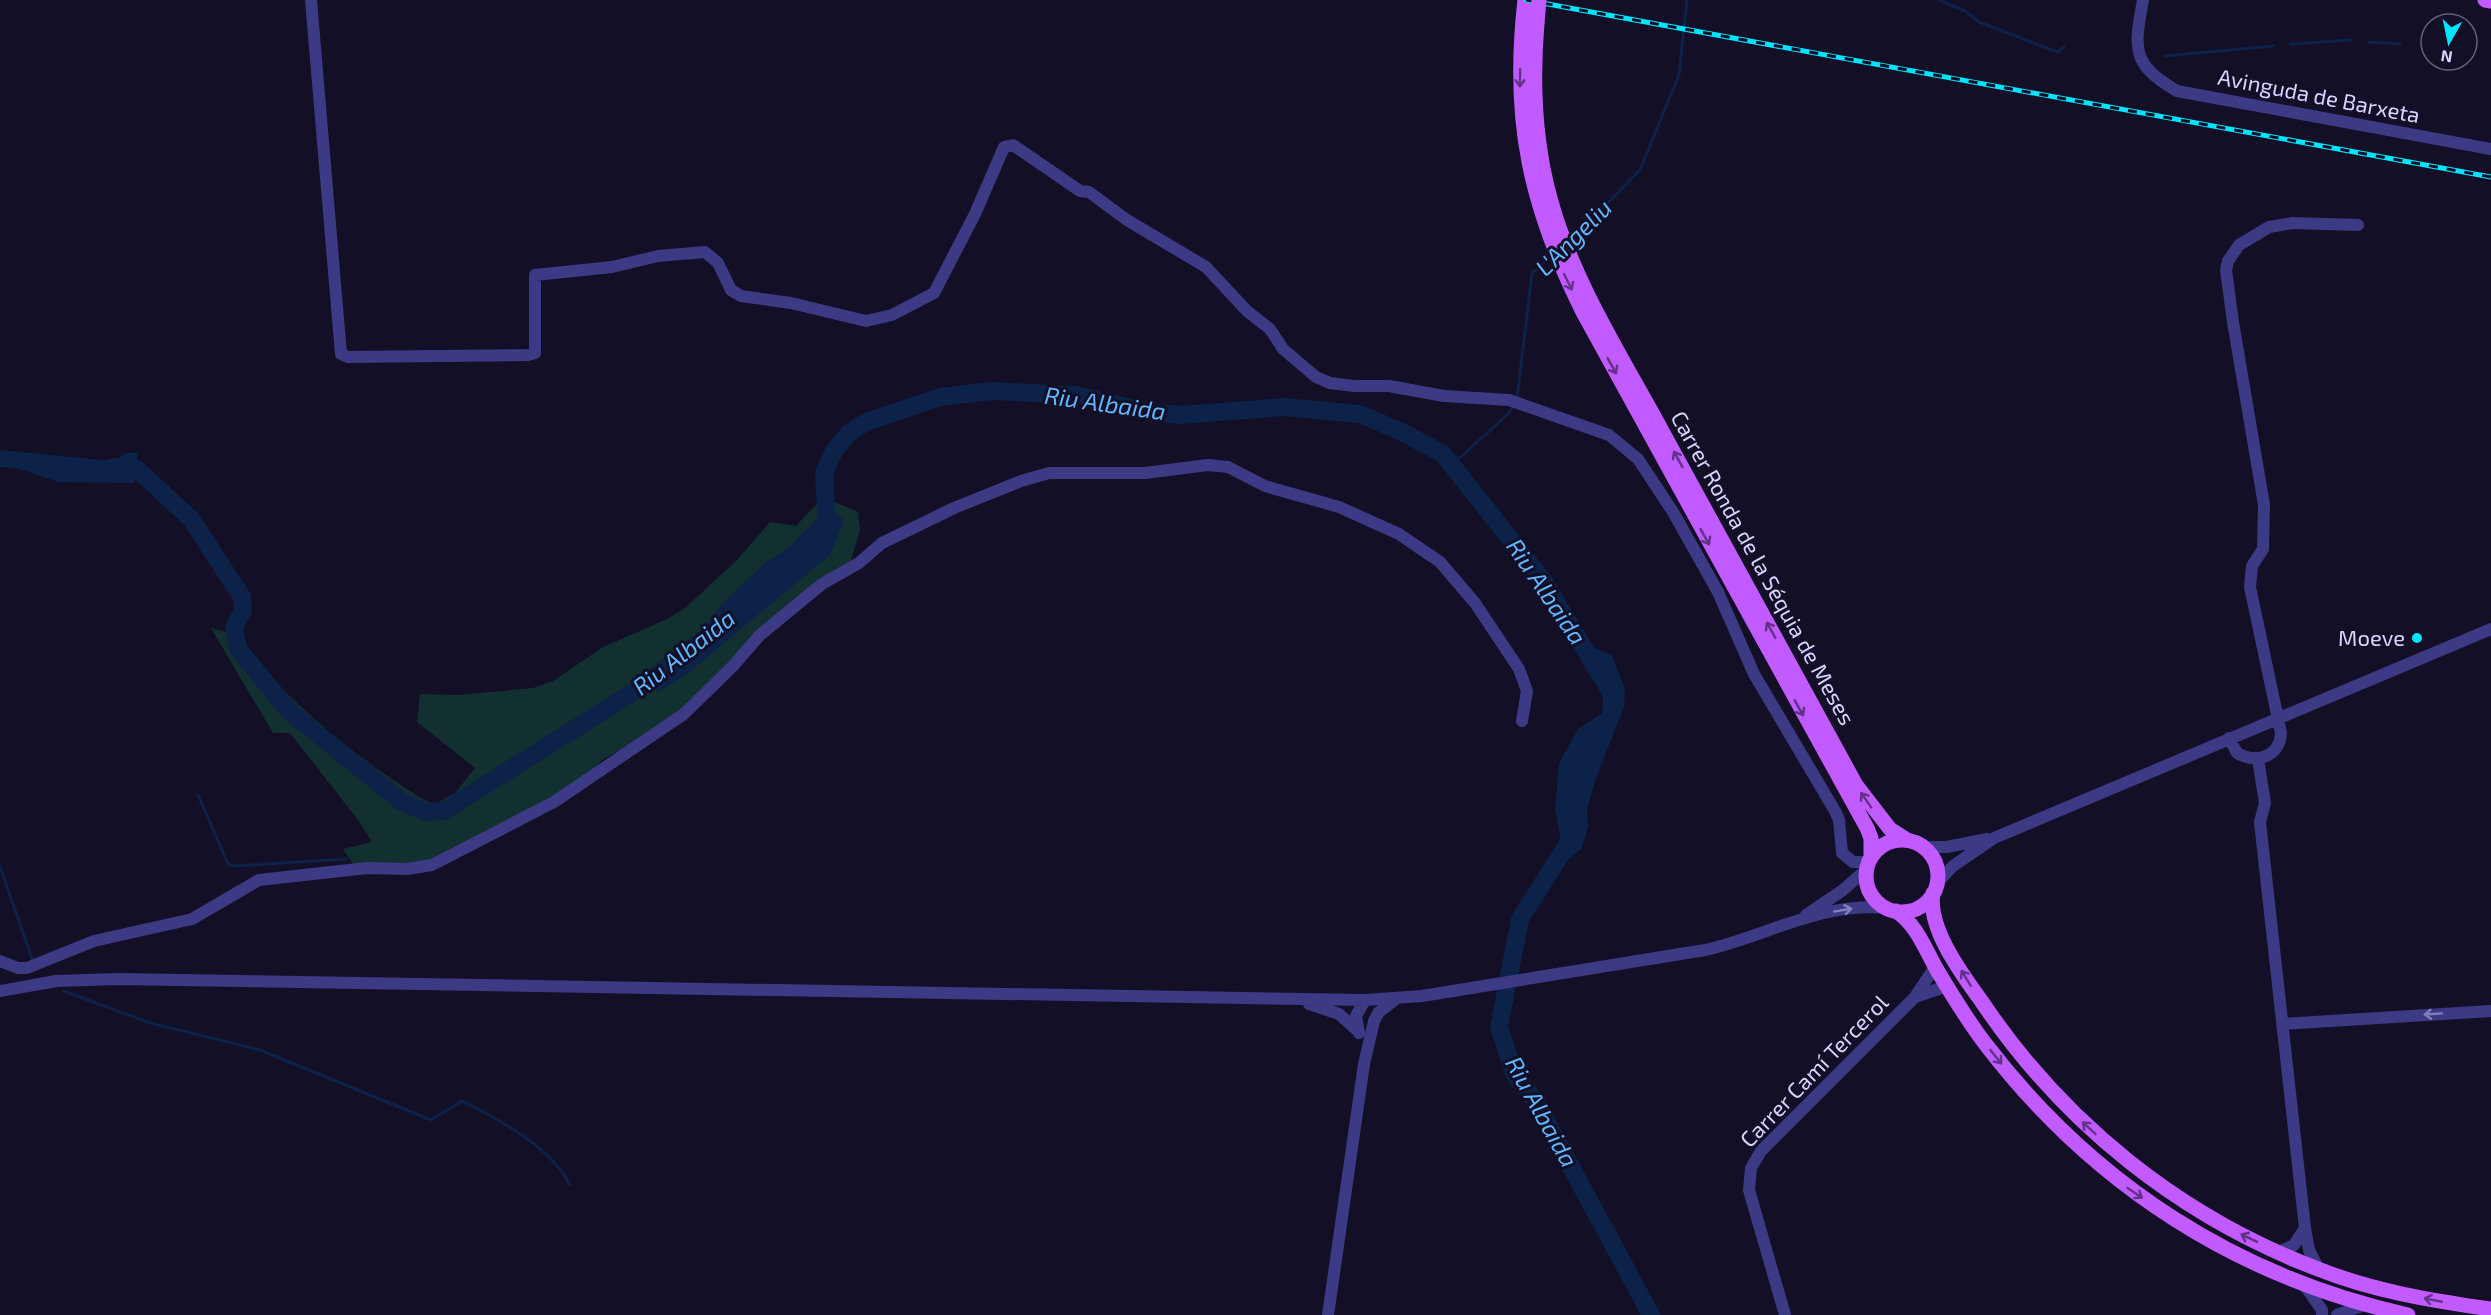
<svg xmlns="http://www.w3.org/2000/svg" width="2491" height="1315" viewBox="0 0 2491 1315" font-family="'Exo 2',sans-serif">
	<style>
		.green { fill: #12302f }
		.water { fill: #0c2248 }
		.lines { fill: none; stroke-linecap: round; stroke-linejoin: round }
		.stream { stroke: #0c2248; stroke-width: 3 }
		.river { stroke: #0c2248; stroke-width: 18 }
		.minor { stroke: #3d3a85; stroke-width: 12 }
		.major { stroke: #c25bff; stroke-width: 15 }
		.rail-casing { stroke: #00e5ff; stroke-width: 5 }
		.rail { stroke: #130f26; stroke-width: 3; stroke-dasharray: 9; stroke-linecap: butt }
		.major-bridge { stroke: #c25bff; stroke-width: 15 }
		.oneway { stroke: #623188 }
		.oneway2 { stroke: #837fbc }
		.poi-dot { fill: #00e5ff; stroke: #130f26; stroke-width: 2 }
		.labels { text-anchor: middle; stroke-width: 6; stroke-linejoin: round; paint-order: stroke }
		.street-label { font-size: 22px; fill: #d9d4ff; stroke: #130f26 }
		.poi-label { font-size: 22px; fill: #d9d4ff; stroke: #130f26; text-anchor: end }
		.water-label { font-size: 24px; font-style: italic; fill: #62b6ff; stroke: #130f26 }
	</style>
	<rect width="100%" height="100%" fill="#130f26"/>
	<path class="green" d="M823,497L858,512L860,530L851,560L694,700L648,735L602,760L583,779L509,821L500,823L431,860L411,864H353L343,849L372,842L358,820L290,733H273L211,628L241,636C271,692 378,775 434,805L456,792L475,768L417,722L420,694L459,695L533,688L553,681L603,647L665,620L684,609L737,560L770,522L796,526Z"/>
	<path class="water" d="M0,450L113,461L127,453L138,452L135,483L58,482L20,469L0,467Z
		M826,512L837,513L844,521L830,555L688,673L658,692L649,669L703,629L720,606L767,561L790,547L821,514Z
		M1596,648L1612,655L1625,690L1624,707L1595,781L1587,810L1588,826L1582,848L1559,868L1551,861L1561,841L1555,809L1559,763L1578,729L1602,713L1603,698L1584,660Z"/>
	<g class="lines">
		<path class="stream" d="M1939,0L1965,11L1979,22L2057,52L2064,47
			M2369,42L2400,44
			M2290,44L2352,40
			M2164,56L2274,46
			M1571,241L1640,170L1679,75L1687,0
			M1517,399L1532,273L1552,257
			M1452,465L1509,413L1514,404
			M198,795L228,864L235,866L346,859
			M0,867L33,961
			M64,991L150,1023L260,1050L431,1120L462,1101C500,1120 550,1146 570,1185"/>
		<path class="river" d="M113,467L137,469L191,519L242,597L243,611L234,627L238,649L289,711L402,802L426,812L444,811L673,667
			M823,534L827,525L824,473L834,451L849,433L866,422L940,397L992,391L1075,395L1153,413L1181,415L1284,407L1360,414L1400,431L1443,454L1545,583L1600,675
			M1567,845L1520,919L1499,1027L1514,1073L1536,1102L1651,1315"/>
		<path class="minor" d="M311,0L341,354L348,357L528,355L535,353V275L612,267L658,256L705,252L718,263L731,290L741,296L791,303L866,321L892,315L934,293L975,214L1004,147L1013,145L1080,191L1089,192L1127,220L1206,267L1247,311L1270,329L1283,349L1316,377L1330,383L1354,386H1389L1444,396L1509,400L1609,435L1638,459L1673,512L1718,592L1754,674L1835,811L1839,820L1842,853L1853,862H1868
			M2143,0C2134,49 2131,64 2177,91L2491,149
			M2229,738L2237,753C2256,764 2280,757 2281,733L2250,587L2252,566L2263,549L2264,505L2233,322L2226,270L2228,261L2239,245L2269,227L2293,223L2358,225
			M2258,759L2265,803L2260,822L2305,1228
			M1923,847H1947L1987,839
			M1937,883L1953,866L1994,838L2491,629
			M1806,915L1843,890L1867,869
			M0,961L18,968H27L94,941L192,919L259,880L367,868L407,869L432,865L554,802L684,714L733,666L760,635L822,584L859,563L882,543L954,508L1021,481L1049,473H1145L1208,465L1228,467L1265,486L1339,507L1399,534L1440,562L1475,603L1519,669L1527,691L1522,721
			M0,991L56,981L118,979L1365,1000L1422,996L1705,950C1764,937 1823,901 1886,908
			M1915,997L1947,986
			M1309,1004L1339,1014L1359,1032
			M2282,1024L2491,1011
			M1359,1033L1356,1016L1365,1000
			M2279,1252L2294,1245L2305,1228L2309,1250L2319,1270
			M2305,1286L2322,1310V1315
			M1328,1315L1364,1064L1374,1021L1379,1012L1396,999
			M1785,1315L1749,1190L1751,1168L1761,1151L1914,998L1935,967
			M2337,1315L2364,1305"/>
		<path class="major" d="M1525,0C1511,120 1530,207 1584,314L1867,828L1871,838V857
			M2485,0L2491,1
			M1537,23C1532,82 1534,140 1550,198C1572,280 1622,357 1662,431C1727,549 1792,667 1856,785L1890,829L1907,840
			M1866 876a36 36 0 1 1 72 0a36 36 0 1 1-72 0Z
			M1933,893C1927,928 1962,974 1982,1002C2064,1124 2181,1217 2318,1269C2373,1291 2433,1301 2491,1309
			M1896,911C1917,925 1925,949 1937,970C1953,996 1968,1022 1987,1046C2094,1185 2237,1277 2408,1315"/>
		<g class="rail-casing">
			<path id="rail" d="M1526,0L2491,177"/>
		</g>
		<use href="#rail" class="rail"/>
		<path class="major-bridge" d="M1537,23L1539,0"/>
	</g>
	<defs><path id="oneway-shaft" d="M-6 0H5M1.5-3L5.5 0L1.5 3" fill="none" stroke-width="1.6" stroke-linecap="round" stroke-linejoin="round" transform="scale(1.5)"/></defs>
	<g class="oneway">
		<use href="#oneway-shaft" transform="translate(1520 78) rotate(91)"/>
		<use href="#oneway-shaft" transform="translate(1568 282) rotate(64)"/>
		<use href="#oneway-shaft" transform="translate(1612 366) rotate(61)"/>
		<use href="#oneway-shaft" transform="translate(1678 459) rotate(-119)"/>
		<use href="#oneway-shaft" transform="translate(1705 537) rotate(61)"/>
		<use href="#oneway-shaft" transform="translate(1771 630) rotate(-119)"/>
		<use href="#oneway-shaft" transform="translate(1799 708) rotate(61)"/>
		<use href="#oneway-shaft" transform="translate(1866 800) rotate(-125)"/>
		<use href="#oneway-shaft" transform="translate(1966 978) rotate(-121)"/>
		<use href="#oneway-shaft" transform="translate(1996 1057) rotate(51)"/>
		<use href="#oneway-shaft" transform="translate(2089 1128) rotate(-137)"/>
		<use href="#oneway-shaft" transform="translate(2135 1193) rotate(34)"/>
		<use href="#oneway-shaft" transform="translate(2249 1238) rotate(-155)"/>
		<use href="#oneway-shaft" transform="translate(2433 1300) rotate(-169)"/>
	</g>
	<g class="oneway2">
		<use href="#oneway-shaft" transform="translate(1843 910) rotate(-10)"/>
		<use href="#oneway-shaft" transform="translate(2433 1014) rotate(176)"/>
	</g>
	<circle class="poi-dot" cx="2417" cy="638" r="6"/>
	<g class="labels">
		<g class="street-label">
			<text transform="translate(2319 96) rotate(11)" y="8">Avinguda de Barxeta</text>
			<text transform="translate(1763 568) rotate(61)" y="8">Carrer Ronda de la Séquia de Meses</text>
			<text transform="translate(1814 1071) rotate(-46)" y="8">Carrer Camí Tercerol</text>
		</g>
		<g class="poi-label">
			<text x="2405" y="646">Moeve</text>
		</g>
		<g class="water-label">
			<text transform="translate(1574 238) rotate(-45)" y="8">L'Angeliu</text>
			<text transform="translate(1105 404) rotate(8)" y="8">Riu Albaida</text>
			<text transform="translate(1546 592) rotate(56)" y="8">Riu Albaida</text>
			<text transform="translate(684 653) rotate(-38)" y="8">Riu Albaida</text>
			<text transform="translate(1541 1112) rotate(61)" y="8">Riu Albaida</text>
		</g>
	</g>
	<g transform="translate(2449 42) rotate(189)"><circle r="28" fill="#130f26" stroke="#625e7d" stroke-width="1.5"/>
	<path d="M0-4.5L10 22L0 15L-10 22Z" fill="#00e5ff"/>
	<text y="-9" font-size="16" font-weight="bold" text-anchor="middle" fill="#d9d4ff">N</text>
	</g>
</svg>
